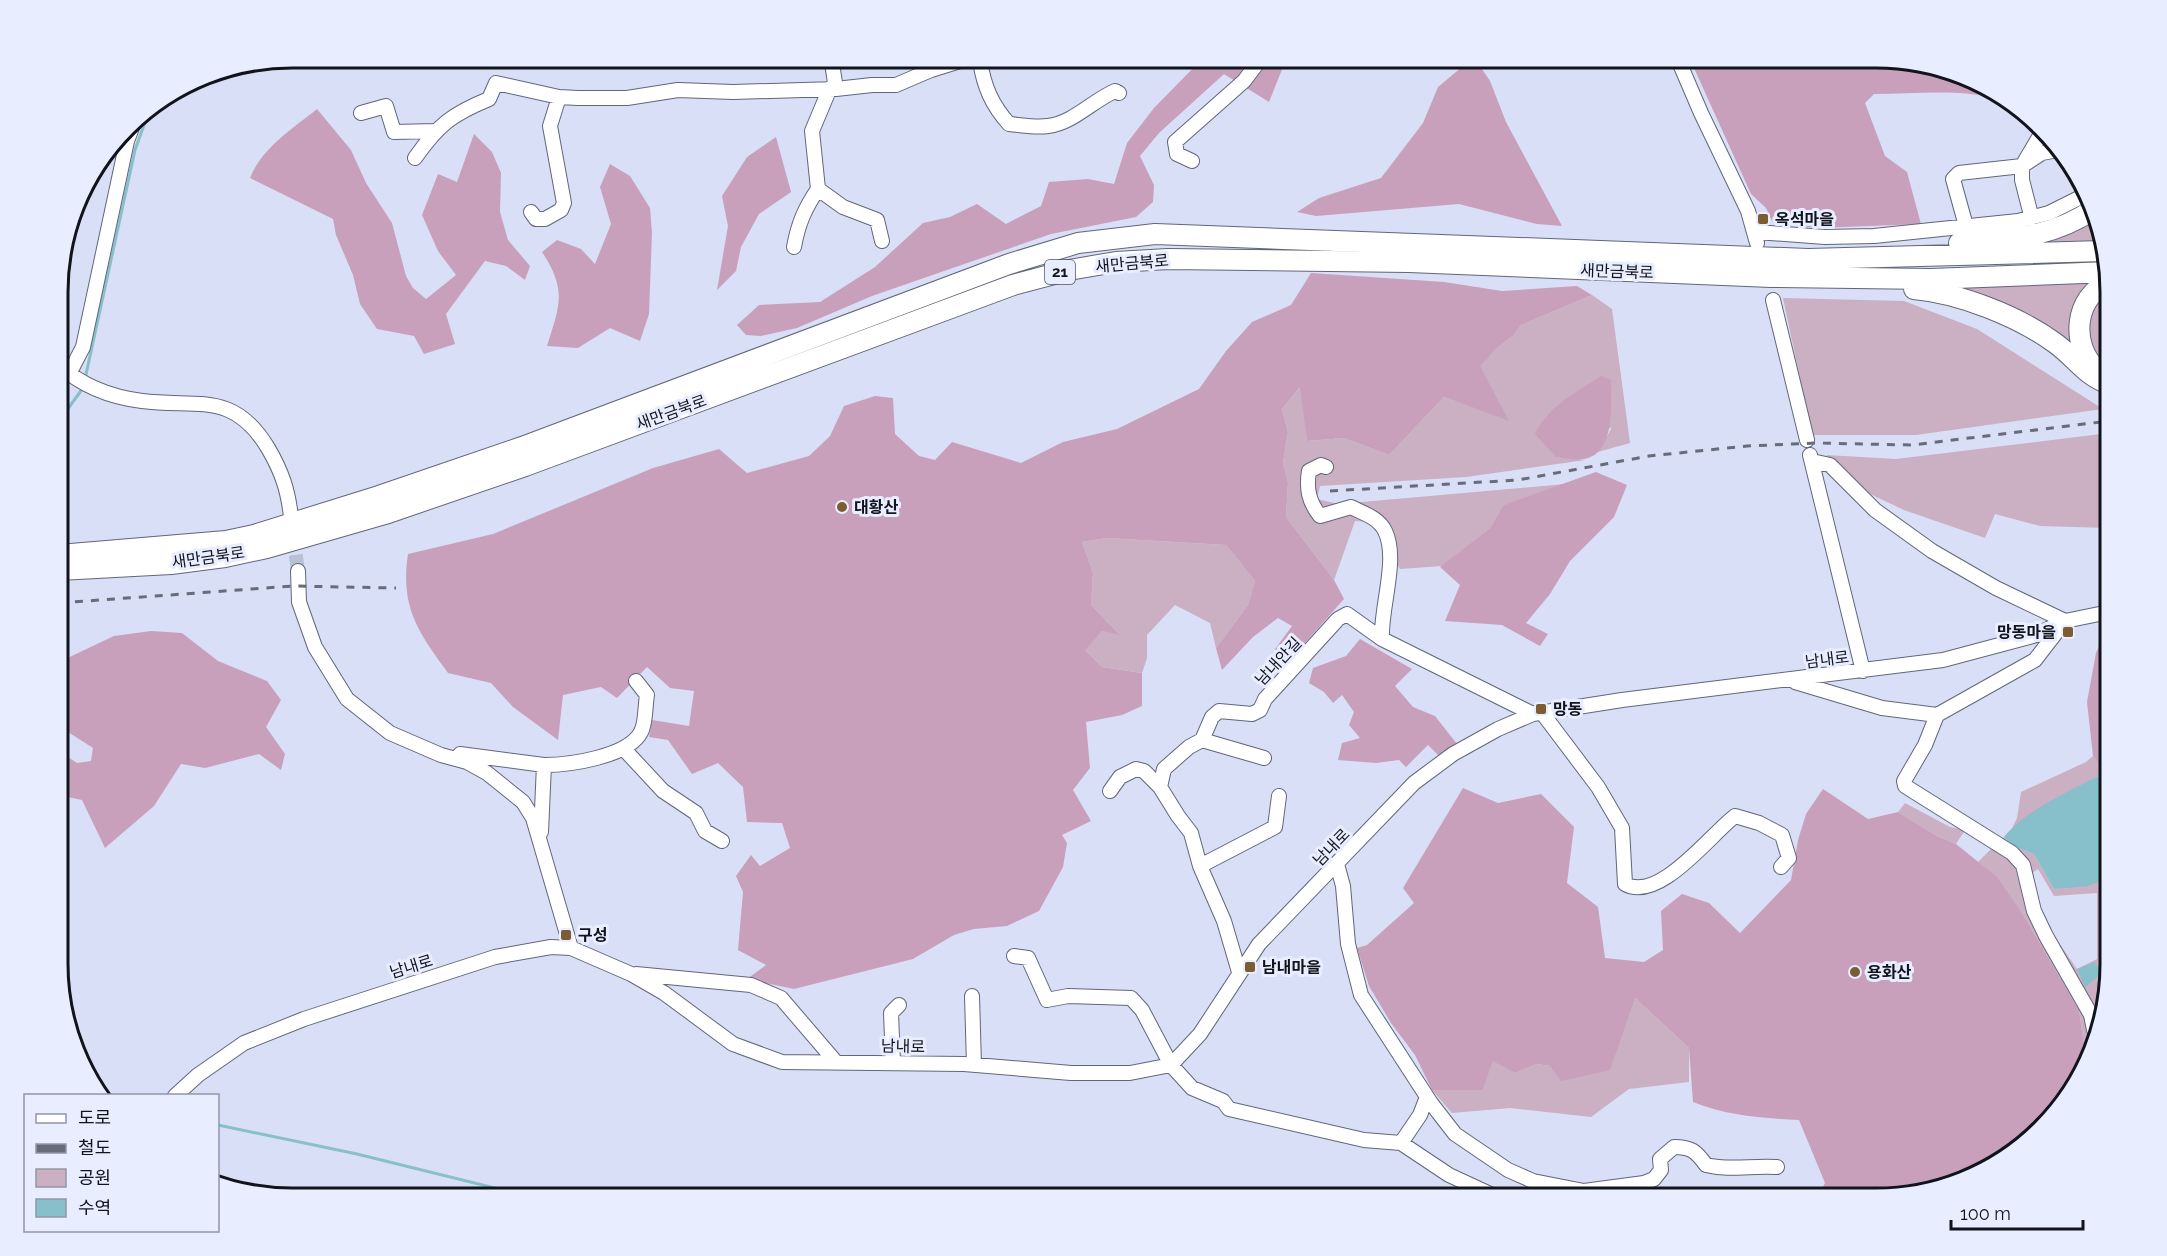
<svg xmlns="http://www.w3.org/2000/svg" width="2167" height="1256" viewBox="0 0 2167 1256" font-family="Raleway,'Noto Sans KR',sans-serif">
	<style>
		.green { fill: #cbafc2 }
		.forest { fill: #c8a0bc }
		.water { fill: #87bfca }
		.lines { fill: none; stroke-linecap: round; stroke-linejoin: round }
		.stream { stroke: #87bfca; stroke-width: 3 }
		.minor-tunnel { stroke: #bbc1d5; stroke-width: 14; stroke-dasharray: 14 7; stroke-linecap: butt }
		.minor-casing { stroke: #61667a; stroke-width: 16 }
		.highway-casing { stroke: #61667a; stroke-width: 22 }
		.minor { stroke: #fff; stroke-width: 14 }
		.highway { stroke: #fff; stroke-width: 20 }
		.rail { stroke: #686b79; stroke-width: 3; stroke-dasharray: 8 8; stroke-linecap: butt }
		.poi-dot { fill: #7c5c32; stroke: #e8edff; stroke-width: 2 }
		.labels { text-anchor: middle; stroke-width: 6; stroke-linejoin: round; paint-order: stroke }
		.shield { fill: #e8edff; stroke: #52555f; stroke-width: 1.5 }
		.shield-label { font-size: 15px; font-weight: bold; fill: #12141b }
		.poi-label { font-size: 16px; font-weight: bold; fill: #12141b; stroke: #e8edff; text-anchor: start }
		.street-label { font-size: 16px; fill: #12141b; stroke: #e8edff }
		.rim { fill: none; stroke: #12141b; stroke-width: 3 }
	</style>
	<rect width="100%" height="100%" fill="#d9dff6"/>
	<path class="green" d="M2098,219L2102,241L2042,244Z
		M2100,279L2075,350L1943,285Z
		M2109,294V368L2097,363L2085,335L2094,304Z
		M1592,295L1612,309L1630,443L1598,452L1612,427L1556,457L1585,460L1466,477L1320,486L1317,499L1339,504L1565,484L1505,505L1490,528L1442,566L1400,569L1370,522L1355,521L1334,580L1286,517L1288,483L1283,463L1288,432L1282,409L1301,386L1307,441L1344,438L1389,455L1444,397L1508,420L1479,366L1497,348L1514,335L1521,325Z
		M1783,298L1904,301L1977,329L2103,409L1916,435H1812Z
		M2109,433V528L2040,526L1995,514L1985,538L1904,510L1866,492L1826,455L1896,459Z
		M1106,538L1226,545L1255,581L1248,605L1216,648L1210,623L1175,605L1147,635V658L1142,673L1102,667L1084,649L1102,631L1119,634L1091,605L1093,573L1082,542Z
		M2093,756L2108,771L2066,793L2012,828L2017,818L2021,792L2086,762Z
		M1905,803L1950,827L1965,830L1956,844L1937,836L1898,812Z
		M2004,837L2013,846L2034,854L2054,889L2106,880L2110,877V938L2100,975L2109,982L2086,1057L2079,1010L2024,916L1994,875L1978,862L1995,845L2018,867L2041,917L2077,969L2097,959V893L2054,896L2038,869L2028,876L2000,841Z
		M1635,998L1689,1048V1082L1629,1089L1591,1117L1510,1108L1452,1113L1432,1090H1483L1493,1060L1515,1073L1537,1064L1550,1066Z"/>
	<path class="forest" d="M1204,57H1287L1269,102L1224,74L1159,133L1140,156L1154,185L1153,202L1136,217L1051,234L872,296L797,328L761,336L746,335L737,325L759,305L820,302L875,267L923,223L950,217L977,204L1006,224L1041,206L1049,182L1088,179L1114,184L1127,143L1154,108Z
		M1474,57L1490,81L1506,122L1562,226L1537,224L1459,204L1316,216L1297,212L1319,198L1381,178L1423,123L1438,87Z
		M1689,57C1727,57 1766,57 1804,57C1871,57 1954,52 2006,101C1964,88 1918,94 1874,94L1865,103L1885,156L1907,172L1921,224L1818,228L1773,223L1766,208L1751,194Z
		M317,109L351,150L366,183L392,223L406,276L413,288L426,299L456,275L438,251L422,215L438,174L457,182L474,134L492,152L501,173L500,212L508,240L530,266L525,280L506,266L485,261L446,314L455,344L424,354L414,336L377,329L360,304L353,275L336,235L333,219L250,178C262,148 292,129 317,109Z
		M776,137L791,192L759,214L741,247L736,271L717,290L728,226L722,196L747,157Z
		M610,164L630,176L650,208L652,233L649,314L640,341L610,328L578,348L547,346C560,305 567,290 542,252L557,240L581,249L595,264L611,224L600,187Z
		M1311,273L1444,282L1502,291L1577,286L1592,295L1521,325L1514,335L1497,348L1480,366L1509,421L1444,397L1389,455L1344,438L1307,441L1300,387L1282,409L1288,432L1283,463L1288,483L1286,517L1334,580L1344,599L1288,662L1275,649L1292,626L1278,618L1253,637L1222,670L1216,648L1248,605L1255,581L1226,545L1106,538L1082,542L1093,573L1091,605L1120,635L1102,631L1085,650L1102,667L1142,673V706L1122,715L1086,722L1090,768L1073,790L1091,821L1062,835L1067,843L1063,867L1039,911L1007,926L974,929L954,935L913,959L794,989L747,979L766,965L738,950L743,892L736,876L751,855L760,866L790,848L782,823L747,822L743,787L718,763L692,774L668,740L649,737L652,720L689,726L694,691L670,688L647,667L617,698L601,687L563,695L558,740L513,707L491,683L448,673C418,632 400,607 408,554L493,534L653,468L719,449L747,473L809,456L830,436L844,406L875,396L893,398L895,434L919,456L935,460L952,442L1021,463L1063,442L1117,429L1199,389L1226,351L1252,322L1291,305Z
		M1601,376L1611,380C1611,402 1616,454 1584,459C1576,461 1564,458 1556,457L1535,434C1548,406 1577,392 1601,376Z
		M1596,472L1627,485L1614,517L1570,561L1550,594L1526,623L1548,634L1540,646L1502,625L1445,621L1460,585L1440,567L1490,528L1504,505Z
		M2109,627L2110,775L2093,756L2087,702L2096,653L2104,635L2103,628Z
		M151,631L182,633L218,661L267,681L281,700L266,727L285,754L281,770L259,754L205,768L181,764L154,806L105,848L82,800L63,796L59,798V751L77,763L91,761L93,748L68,732L59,721V662L114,636Z
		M1360,639L1412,669L1395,686L1413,707L1435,716L1457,744L1440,757L1428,745L1406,767L1399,760L1376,763L1338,760L1342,743L1360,738L1349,725L1354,712L1342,695L1333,703L1324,692L1309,683L1313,668L1346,656Z
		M1463,788L1498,803L1541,794L1574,827L1567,883L1598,907L1605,958L1644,962L1663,950L1661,911L1682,894L1709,903L1740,933L1791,880L1798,840L1806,814L1823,789L1868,819L1898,812L1937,836L1956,844L1997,877L2024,916L2079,1010L2086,1057L2079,1081L2005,1160L1950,1187L1890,1199H1817L1825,1183L1799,1120C1761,1118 1728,1116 1693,1102L1689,1048L1635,998L1610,1070L1561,1081L1550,1066L1537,1064L1515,1073L1493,1061L1483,1090H1432L1415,1055L1391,1023L1369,986L1357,948L1367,945L1414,903L1403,888Z"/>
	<path class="water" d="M2108,771L2110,877L2088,886L2054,889L2034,854L2013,846L2004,837C2026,809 2076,788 2108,771Z
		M2095,962L2100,970V975L2085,987L2077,969Z"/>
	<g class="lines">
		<path class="stream" d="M85,379L135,150L148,114L159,101
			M59,421L83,388
			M218,1125L357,1154L539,1199"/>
		<path class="minor-tunnel" d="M293,534L298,571"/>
		<g class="minor-casing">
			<path id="minor" d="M831,57L836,89
				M1677,57L1701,113L1748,211L1757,243
				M980,61C984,87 992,105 1009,124C1022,125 1035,128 1048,126C1073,123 1092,101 1115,91L1119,93
				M830,88L812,131L818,189L843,207L877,220L882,241
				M361,113L386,106L394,132L435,131
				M415,158C438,125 452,114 489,99L496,83L559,97L578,98H627L678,90L733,92L836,89L872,85H896L931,70L963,60L980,61L984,57
				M1192,161L1177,154L1175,142L1244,81L1262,57
				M531,212L536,219H545L561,210L564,203L550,126L559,97
				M2032,219L2022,180V166L2041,134
				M1966,226L1953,179L1959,173L2022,166L2042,153L2058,150
				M1756,232L1825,237L1874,236L2018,221L2049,213L2087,194
				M794,247C798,224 805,208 818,189
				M1773,300L1807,440
				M59,365C83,387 110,397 142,401C197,408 233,390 268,448C282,472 288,490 291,517
				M69,374L83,347L127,141L136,117
				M1810,455L1863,671
				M1812,461L1830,465L1875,510L1932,551L1996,588L2065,621L2035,660L1937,715
				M1326,467L1321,465L1309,471C1306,489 1309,502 1320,516L1351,507C1363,513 1379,518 1385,531C1399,559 1380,609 1382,639
				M298,571L299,602L315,647L347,699L390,733L441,755L467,762L487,773L523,802L533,818L571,948
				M1795,682L1882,708L1937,715L1925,745L1904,781L1905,786L2012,853L2023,865L2034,911L2046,936L2091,1015L2094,1030
				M1543,714L1598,787L1622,828L1625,884C1659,903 1710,835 1735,816L1759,823L1782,835L1789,858L1781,867
				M1202,740L1264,758
				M623,748L663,791L696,813L705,831L722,841
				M460,754L544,765L541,832
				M544,765C569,765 628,757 641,732C646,723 645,706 647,695L636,681
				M1110,791L1120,777L1136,769L1144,771L1160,787
				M1337,864L1343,886L1348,944L1361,995L1431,1103L1455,1134L1508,1170L1533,1181L1584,1191L1644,1183L1654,1179L1661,1170L1660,1159L1674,1147C1691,1147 1696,1151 1706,1165C1730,1171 1753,1165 1777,1167
				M1200,866L1275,827L1279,796
				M1014,956L1028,958L1047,1000L1068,996L1131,998L1142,1010L1171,1065L1192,1088L1223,1101L1229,1109L1364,1140L1401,1143L1449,1175L1501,1199
				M1239,972L1224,921L1200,866L1191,833L1178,816L1160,787L1164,769L1189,747L1202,740L1212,717L1219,711L1252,714L1260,710L1265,699L1338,619L1347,614L1382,639L1533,714
				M636,974L751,985L781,998L835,1061
				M972,996L974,1065
				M893,1063L891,1013L899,1005
				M175,1096L198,1075L244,1043L304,1019L495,957L551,947L571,948L631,974L664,993L733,1044L782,1062L964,1064L1071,1073H1130L1171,1065L1200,1034L1259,944L1414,783L1453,754L1498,729L1533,714L1622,700L1943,660L2033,636L2065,621L2109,612
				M1401,1143L1420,1115L1427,1097"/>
		</g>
		<g class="highway-casing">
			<path id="highway" d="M1959,243C2010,238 2050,239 2094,209
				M1914,289C1959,293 2018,316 2055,343C2076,358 2084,375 2109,384
				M2097,370C2070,345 2074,297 2109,282
				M59,555L226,541L254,535L379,496L522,447L1009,264L1078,243L1155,234L1808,259L2104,251
				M59,570L171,564L225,557L267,548L385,514L525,466L1013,285L1069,270L1116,262L1168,259L1409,262L1771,277L1931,279L2109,272"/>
		</g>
		<use href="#minor" class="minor"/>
		<use href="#highway" class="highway"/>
		<path class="rail" d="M1330,491L1518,480L1649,456L1747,446L1817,443L1912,445L2109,421
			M59,603L293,586L396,588"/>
	</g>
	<g class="poi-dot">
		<rect x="1757" y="213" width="12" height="12" rx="3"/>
		<circle cx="842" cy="507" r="6"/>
		<rect x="2062" y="626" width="12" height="12" rx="3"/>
		<rect x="1535" y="703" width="12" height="12" rx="3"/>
		<rect x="560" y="929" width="12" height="12" rx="3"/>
		<rect x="1244" y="961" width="12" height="12" rx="3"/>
		<circle cx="1855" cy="972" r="6"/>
	</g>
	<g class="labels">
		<rect class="shield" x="1045" y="260" width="30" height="24" rx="4.5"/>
		<g class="shield-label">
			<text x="1060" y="277">21</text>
		</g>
		<g class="poi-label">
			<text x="1775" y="225">옥석마을</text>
			<text x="854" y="513">대황산</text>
			<text x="2056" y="638" text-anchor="end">망동마을</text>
			<text x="1553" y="715">망동</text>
			<text x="578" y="941">구성</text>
			<text x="1262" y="973">남내마을</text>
			<text x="1867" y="978">용화산</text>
		</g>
		<g class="street-label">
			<text transform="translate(1132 263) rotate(-5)" y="6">새만금북로</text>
			<text transform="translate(1617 271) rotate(2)" y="6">새만금북로</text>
			<text transform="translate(671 412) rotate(-20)" y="6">새만금북로</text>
			<text transform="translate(208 557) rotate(-8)" y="6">새만금북로</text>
			<text transform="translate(1827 659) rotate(-7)" y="6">남내로</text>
			<text transform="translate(1278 661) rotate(-47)" y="6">남내안길</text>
			<text transform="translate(1331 847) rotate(-46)" y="6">남내로</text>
			<text transform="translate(411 966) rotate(-17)" y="6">남내로</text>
			<text transform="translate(903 1046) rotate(1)" y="6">남내로</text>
		</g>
	</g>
	<path d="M0 0H2167V1256H0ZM292 68H1876A224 224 0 0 1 2100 292V964A224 224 0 0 1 1876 1188H292A224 224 0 0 1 68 964V292A224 224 0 0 1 292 68Z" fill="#e8edff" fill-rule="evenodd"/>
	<path class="rim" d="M292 68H1876A224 224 0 0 1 2100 292V964A224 224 0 0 1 1876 1188H292A224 224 0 0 1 68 964V292A224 224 0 0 1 292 68Z"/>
	<rect x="24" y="1094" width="195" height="138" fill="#e8edff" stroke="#9296a4" stroke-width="1.5"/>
	<rect x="36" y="1114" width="30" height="9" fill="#ffffff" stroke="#9296a4" stroke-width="1.5"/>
	<text x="78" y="1124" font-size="18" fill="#12141b">도로</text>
	<rect x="36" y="1144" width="30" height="9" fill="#686b79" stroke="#9296a4" stroke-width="1.5"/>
	<text x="78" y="1154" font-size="18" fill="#12141b">철도</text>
	<rect x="36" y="1169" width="30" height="18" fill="#cbafc2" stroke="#9296a4" stroke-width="1.5"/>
	<text x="78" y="1184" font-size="18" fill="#12141b">공원</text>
	<rect x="36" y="1199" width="30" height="18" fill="#87bfca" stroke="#9296a4" stroke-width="1.5"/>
	<text x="78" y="1214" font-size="18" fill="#12141b">수역</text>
	<path d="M1951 1220v9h132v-9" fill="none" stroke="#12141b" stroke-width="3"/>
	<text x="1960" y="1220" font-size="18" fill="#12141b" stroke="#e8edff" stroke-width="4.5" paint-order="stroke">100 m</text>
</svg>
